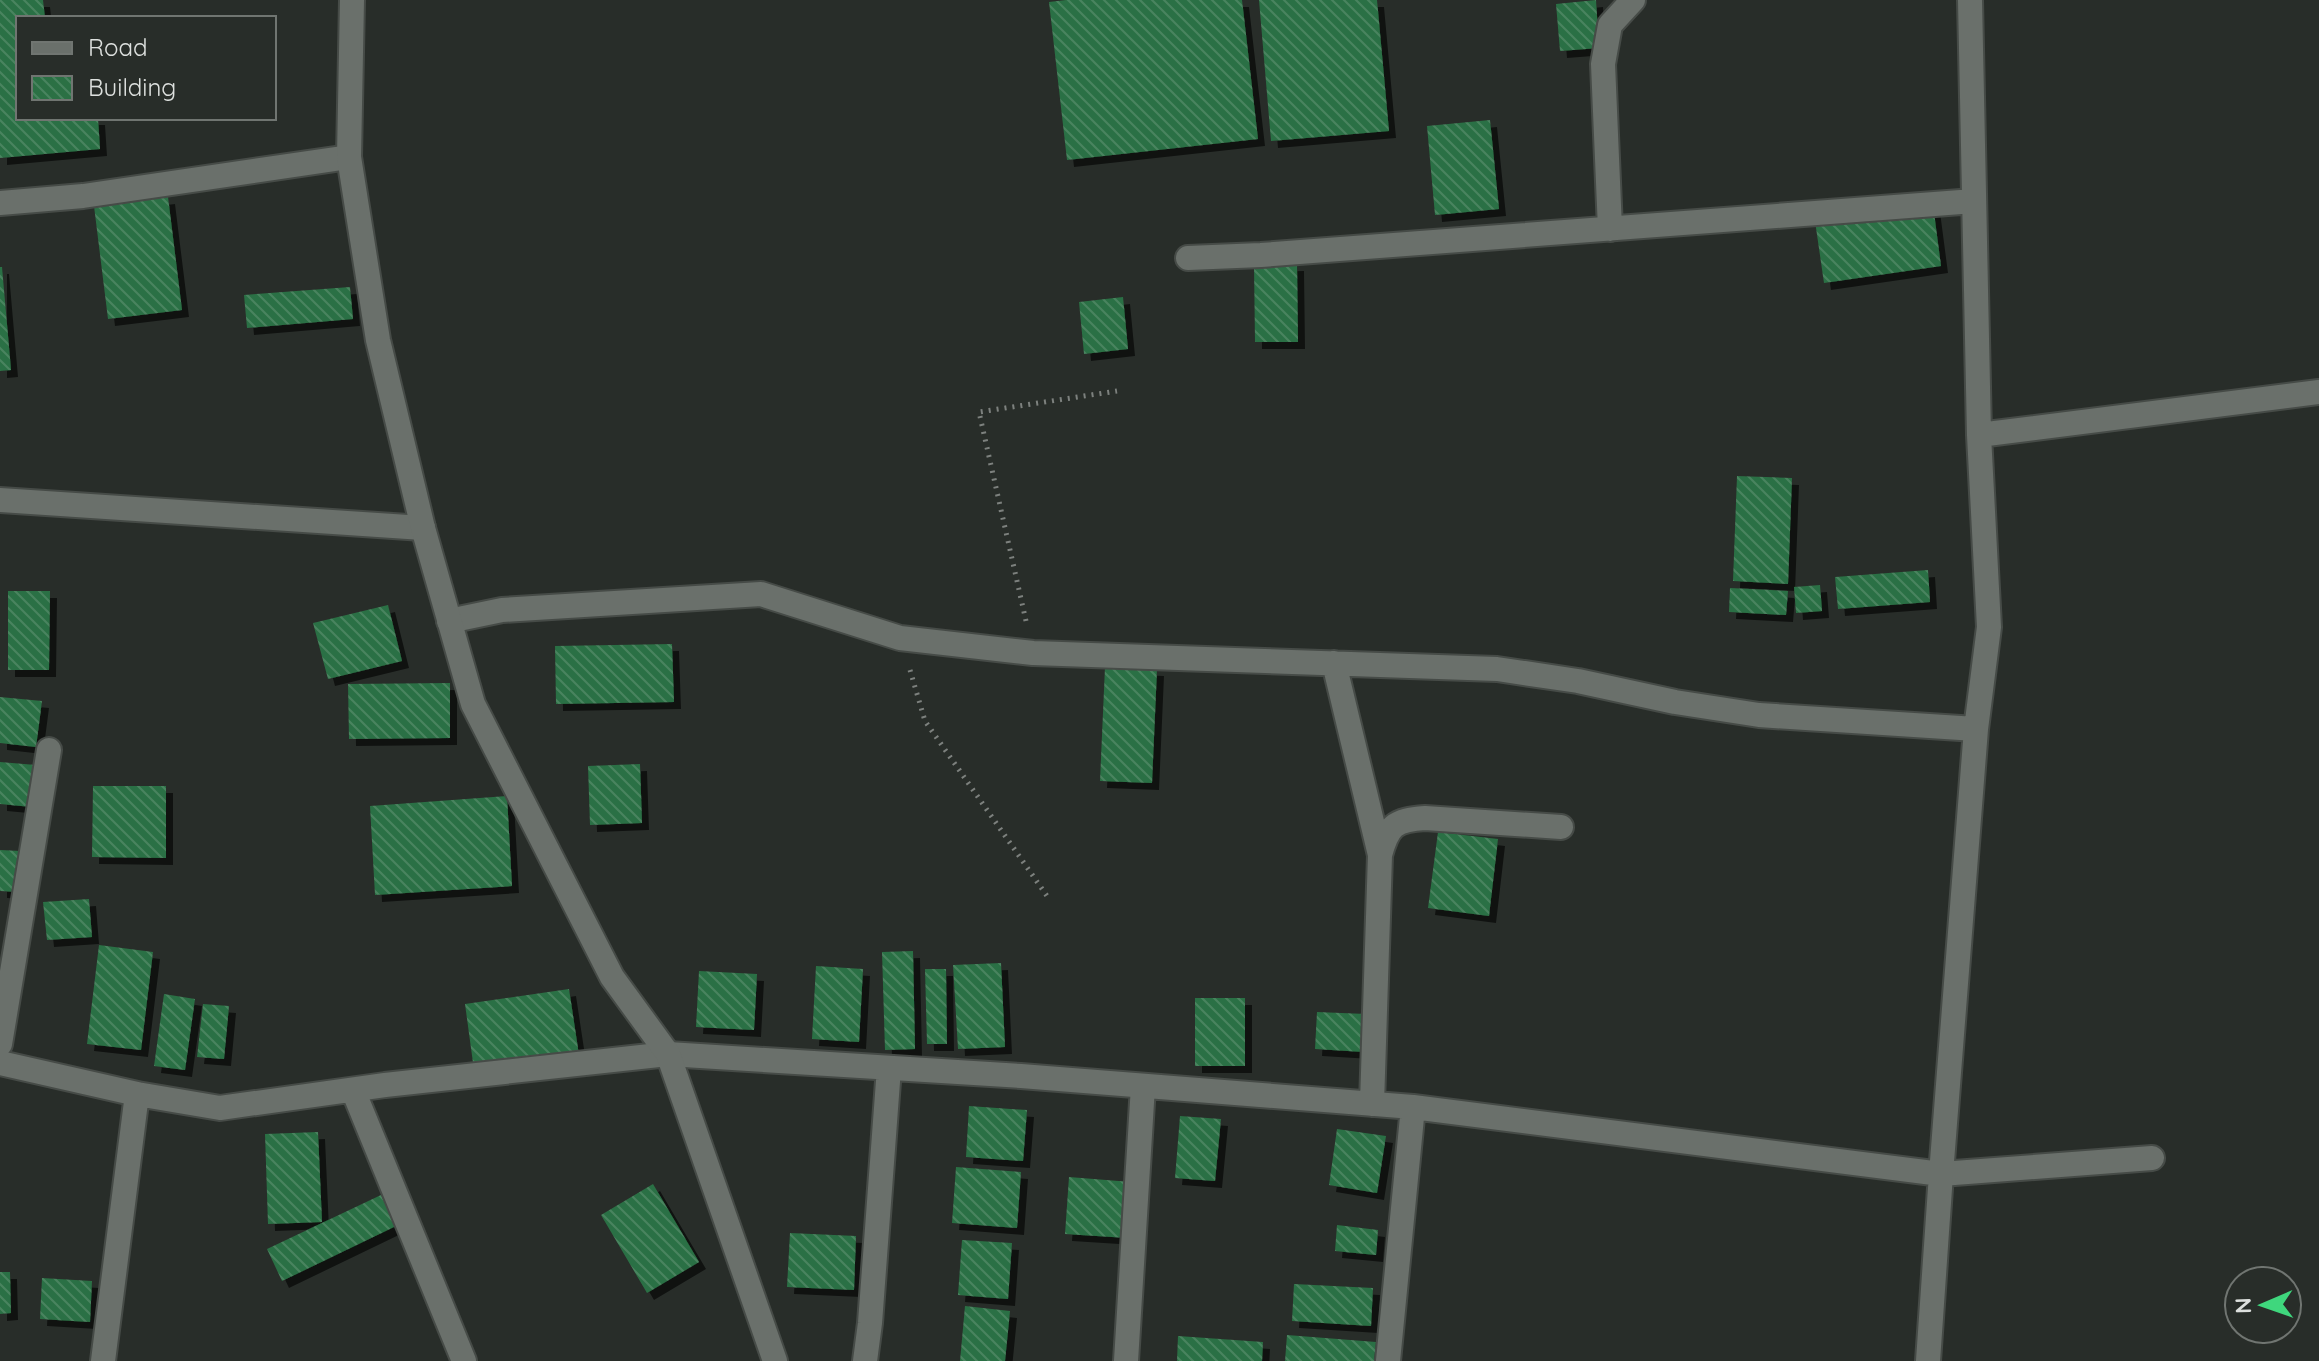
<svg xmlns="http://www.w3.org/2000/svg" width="2319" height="1361" viewBox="0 0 2319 1361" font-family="Quicksand,sans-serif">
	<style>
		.building { fill: url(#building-back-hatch); filter: url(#shadow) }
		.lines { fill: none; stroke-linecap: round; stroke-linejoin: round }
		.lane-casing { stroke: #464b47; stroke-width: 28 }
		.street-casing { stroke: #464b47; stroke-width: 28 }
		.secondary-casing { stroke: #464b47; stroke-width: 28 }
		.path { stroke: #7d817e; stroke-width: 5; stroke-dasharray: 2 6; stroke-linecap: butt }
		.lane { stroke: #6a706b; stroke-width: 24 }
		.street { stroke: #6a706b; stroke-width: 24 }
		.secondary { stroke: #6a706b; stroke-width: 24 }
	</style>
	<defs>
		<pattern id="building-back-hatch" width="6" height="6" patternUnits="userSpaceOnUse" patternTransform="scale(2)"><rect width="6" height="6" fill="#2b7044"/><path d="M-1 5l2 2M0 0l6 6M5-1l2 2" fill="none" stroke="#49845f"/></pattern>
		<filter id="shadow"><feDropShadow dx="7" dy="7" stdDeviation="0" flood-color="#0009"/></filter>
	</defs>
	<rect width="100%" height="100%" fill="#282d29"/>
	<path class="building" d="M0,0H43L45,18H18V118H98L100,149L0,158Z
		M1066,0H1242L1258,139L1067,160L1049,2Z
		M1259,0H1377L1389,131L1271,141Z
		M1596,0L1599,48L1560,51L1556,4Z
		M1490,120L1499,209L1435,215L1427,126Z
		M168,197L182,310L108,319L94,206Z
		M1933,205L1941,266L1824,283L1815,221Z
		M1297,264L1298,342H1255L1254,265Z
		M0,267H2L11,370L0,371Z
		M350,287L353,319L247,328L244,295Z
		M1123,297L1128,349L1084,354L1079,302Z
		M1737,476L1792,478L1788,584L1733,581Z
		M1928,570L1930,602L1838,609L1835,577Z
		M1820,585L1822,611L1796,613L1794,587Z
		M1730,588L1788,591L1786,615L1729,612Z
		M8,591H50L49,670H8Z
		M388,605L402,661L328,679L313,623Z
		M672,644L674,702L556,704L555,646Z
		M1105,667L1157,669L1152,783L1100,781Z
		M450,683V738L349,739L348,684Z
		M0,697L42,701L36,747L0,743Z
		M0,762L36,765L32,807L0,804Z
		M640,764L642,823L590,825L588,766Z
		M93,786H166V858L92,857Z
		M507,796L512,886L375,895L370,806Z
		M1438,832L1498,839L1489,916L1428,908Z
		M0,850L21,851L18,892L0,891Z
		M89,899L92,937L47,940L43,902Z
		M99,945L153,952L141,1050L87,1044Z
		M913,951L915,1049L885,1050L882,952Z
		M1001,963L1005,1047L958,1049L953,965Z
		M816,966L863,969L859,1042L812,1039Z
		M925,969H946L947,1044H927Z
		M699,971L757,974L754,1030L696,1027Z
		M569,989L579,1055L474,1070L465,1004Z
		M164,994L195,999L185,1070L154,1066Z
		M1195,998H1245V1066H1195Z
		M203,1004L229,1006L224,1059L197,1057Z
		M1317,1012L1366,1014L1364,1052L1315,1049Z
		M969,1106L1027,1110L1023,1161L966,1157Z
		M1180,1116L1221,1119L1215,1181L1175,1178Z
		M1337,1129L1386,1136L1377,1193L1329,1185Z
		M318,1132L322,1222L268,1224L265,1134Z
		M956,1167L1021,1172L1017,1228L952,1223Z
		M1069,1177L1131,1182L1128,1238L1065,1234Z
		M653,1184L699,1262L647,1293L601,1215Z
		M381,1195L396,1226L282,1281L267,1249Z
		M1337,1225L1378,1230L1376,1255L1335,1251Z
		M790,1233L856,1236L854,1290L787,1287Z
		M962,1240L1012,1243L1008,1299L958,1295Z
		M0,1272H10L11,1313L0,1314Z
		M42,1278L92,1281L90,1322L40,1319Z
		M1294,1284L1373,1288L1371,1326L1292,1321Z
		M965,1306L1010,1311L1005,1361H960Z
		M1287,1335L1376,1342L1374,1361H1285Z
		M1178,1336L1263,1342L1262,1361H1177Z"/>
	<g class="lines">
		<g class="lane-casing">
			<path id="lane" d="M0,203L83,196L349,157"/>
		</g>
		<g class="street-casing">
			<path id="street" d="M1610,229L1603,64L1610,25L1633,0
				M1188,258L1261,255L1974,201
				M1979,435L2319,392
				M0,500L423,528
				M449,621L502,610L761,594L900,638L1033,653L1497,669L1578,681L1675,702L1759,715L1976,729
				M1334,663L1380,855
				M0,1044L49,750
				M0,1063L137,1094L220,1108L385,1085L668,1054L1021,1076L1413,1107
				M353,1090L464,1361
				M1372,1104L1380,855C1388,826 1394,820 1425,818L1561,827
				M103,1361L137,1094
				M865,1361L870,1323L889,1068
				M1126,1361L1143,1086
				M1388,1361L1413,1107L1941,1174L1976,729L1989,627L1979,435L1970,0
				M1928,1361L1941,1174L2152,1158"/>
		</g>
		<g class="secondary-casing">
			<path id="secondary" d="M352,0L349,157L378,340L423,528L473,704L612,977L668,1054L775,1361"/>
		</g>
		<path class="path" d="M1026,621L979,412L1117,391
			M910,670L925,721L1047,896"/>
		<use href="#lane" class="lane"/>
		<use href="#street" class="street"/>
		<use href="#secondary" class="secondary"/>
	</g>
	<rect x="16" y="16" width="260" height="104" fill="#282d29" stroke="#707571" stroke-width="2"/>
	<rect x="32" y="42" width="40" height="12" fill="#6a706b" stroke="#707571" stroke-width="2"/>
	<text x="88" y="56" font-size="24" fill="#dde0de">Road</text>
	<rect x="32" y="76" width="40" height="24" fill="url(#building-back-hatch)" stroke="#707571" stroke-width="2"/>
	<text x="88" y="96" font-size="24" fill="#dde0de">Building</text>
	<g transform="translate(2263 1305) rotate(268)"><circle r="38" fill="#282d29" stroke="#707571" stroke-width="2"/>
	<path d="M0-6L14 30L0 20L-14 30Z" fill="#3fd77d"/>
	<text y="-12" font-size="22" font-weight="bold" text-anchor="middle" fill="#dde0de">N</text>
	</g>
</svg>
